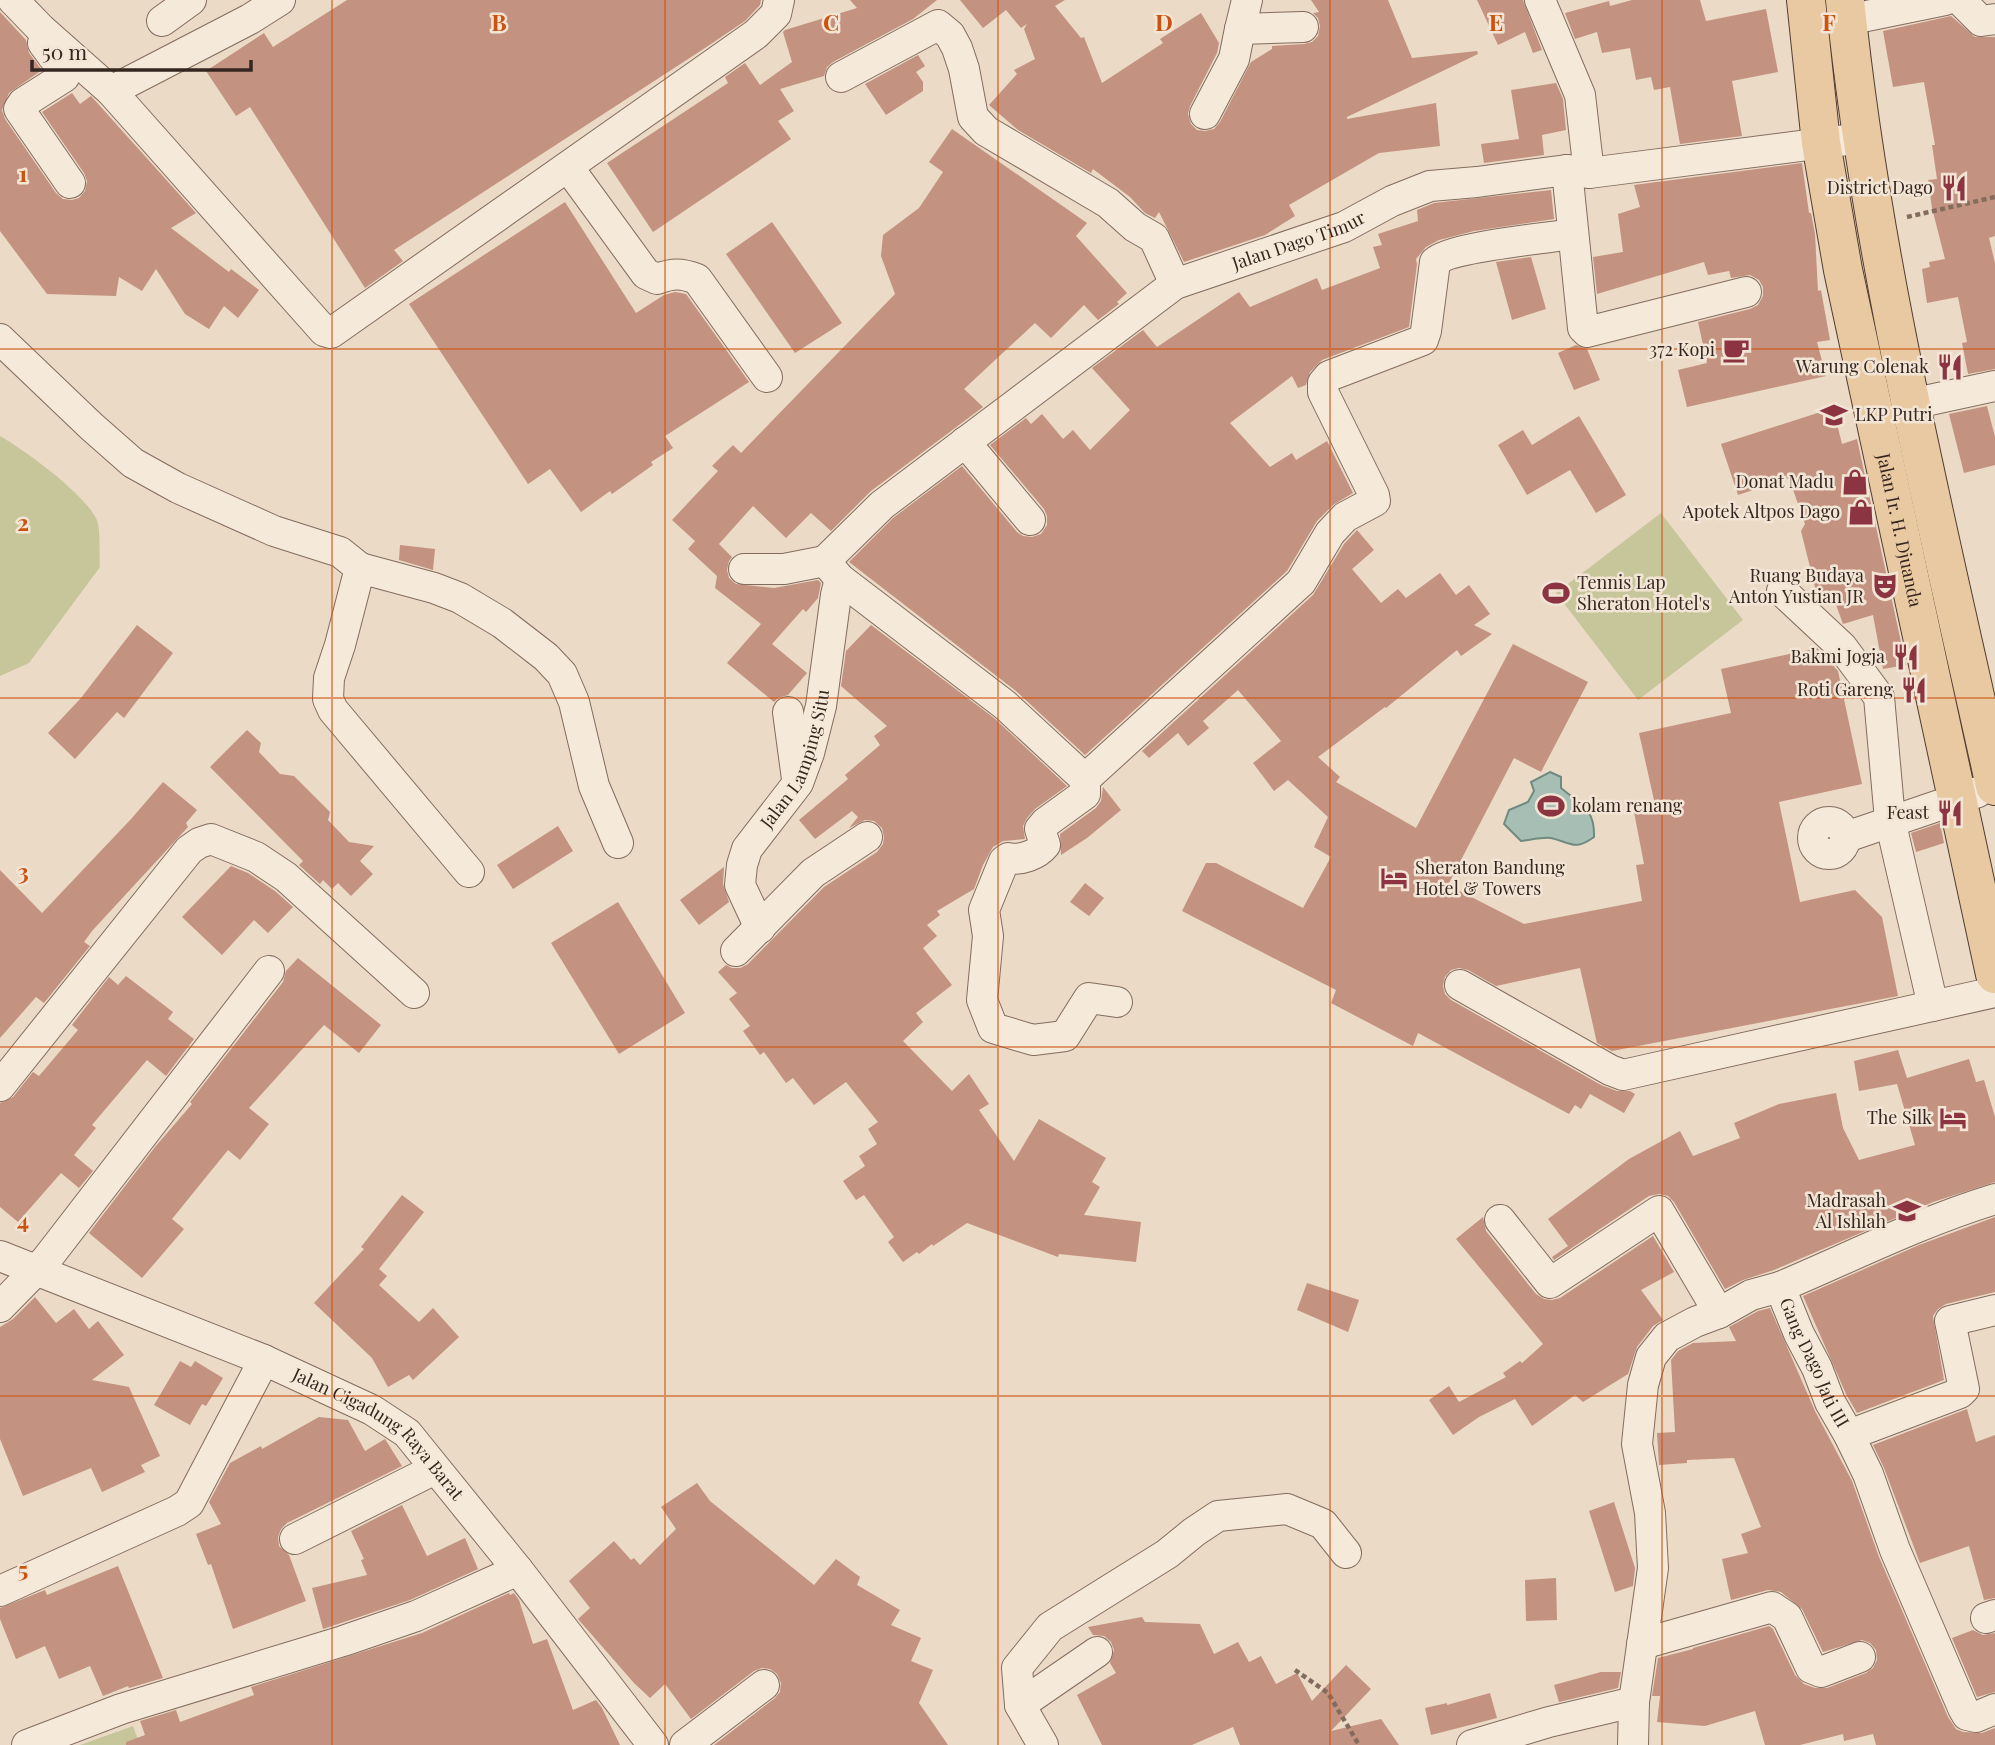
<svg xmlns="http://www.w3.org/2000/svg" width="1995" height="1745" viewBox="0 0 1995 1745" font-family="'Playfair Display',serif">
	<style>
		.green { fill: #c7c69b }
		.water { fill: #a7beb4; stroke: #6f8b80; stroke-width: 2 }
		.building { fill: #c49280 }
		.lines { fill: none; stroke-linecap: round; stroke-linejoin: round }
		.minor-casing { stroke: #836c5e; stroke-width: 32 }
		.major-casing { stroke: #513c31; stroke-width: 40 }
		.path { stroke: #836c5e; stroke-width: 4.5; stroke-dasharray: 5 3.5; stroke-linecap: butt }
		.minor { stroke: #f5e9d9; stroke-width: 30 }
		.major { stroke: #e9c9a2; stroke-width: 38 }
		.grid { fill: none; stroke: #cd520f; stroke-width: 2; stroke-opacity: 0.55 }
		.labels { text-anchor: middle; stroke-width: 5; stroke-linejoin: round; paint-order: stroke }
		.poi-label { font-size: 18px; fill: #352720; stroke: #f2e5d5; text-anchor: end }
		.street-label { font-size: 18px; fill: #352720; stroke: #f2e5d5 }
		.grid-label { font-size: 23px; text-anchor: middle; font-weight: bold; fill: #cd520f; stroke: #f2e5d5; stroke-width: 5; stroke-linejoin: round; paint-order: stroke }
	</style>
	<rect width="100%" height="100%" fill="#eadac6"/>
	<path class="green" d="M0,436C26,451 82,492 96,518C101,527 99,555 100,567L29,663L0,676Z
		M1661,513L1743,620L1638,700L1556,593Z
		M133,1726L140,1745H80Z"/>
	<path class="water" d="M1550,772L1561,777V788C1581,805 1595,808 1594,837C1575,851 1572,843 1551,838C1542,837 1530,840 1521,841L1504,824L1509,810L1528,802L1534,791L1531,782Z"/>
	<path class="building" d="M347,0H761L760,5L745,21L705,48L394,250L403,261L365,288L250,107L236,116L206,71L264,33L273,47Z
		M850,0H937L913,19L833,62L827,67L824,76L780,89L794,111L778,121L791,139L653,232L607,163L728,83L725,77L745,63L760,85L792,62L783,32L785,30L857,8Z
		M960,0H1065L1055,6L1081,38L1084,37L1102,83L1163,43L1160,39L1201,13L1219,43L1217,53L1190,106L1188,114L1191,124L1197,130L1205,131L1214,129L1220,122L1251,62L1272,49V46L1304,44L1312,42L1318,36L1320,26L1318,18L1313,13L1319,12L1311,0H1388L1412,58L1477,51L1478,54L1347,117V119L1436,103L1440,146L1379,153L1289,205L1295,216L1265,235L1184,262L1159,212L1155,218L1145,213L1130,197L1093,169L1091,173L1018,130L989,105L1017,74L1014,70L1035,59L1024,29L1027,24L1021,28L1006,10L983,28Z
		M1477,0H1523L1542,50L1533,53L1525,32L1498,45Z
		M1632,0H1700L1706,21L1766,9L1778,72L1732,81L1742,136L1680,144L1670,87L1654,90L1651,77L1636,80L1630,48L1602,53L1597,32L1575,39L1565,13L1609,1L1610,6Z
		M0,12L26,40L29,53L42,70L9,93L2,110L5,119L56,193L63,199L72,200L79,198L85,191L87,181L84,173L42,112L72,93L80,104L91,96L196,213L171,228L229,272L231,269L259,290L238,318L224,306L209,329L185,314L156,269L142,291L119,277L116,296L47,294L0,231Z
		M1951,16L1975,37H1995V236L1989,238L1995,263V369L1968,374L1962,343L1967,342L1958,297L1927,303L1922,269L1930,267L1929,262L1945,259L1932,208L1928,180L1937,179L1932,145H1935L1924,82L1893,87L1883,31Z
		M918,55L925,66L916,72L923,82V91L886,115L865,84Z
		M1556,83L1563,99L1566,130L1542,135L1544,155L1484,163L1481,144L1519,139L1511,90Z
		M952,129L1087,223L1076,236L1127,293L1117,302L1119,304L1098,320L1084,305L1051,338L1035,323L964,389L983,407L871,491L831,531L811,513L786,538L753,506L719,544L732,557L729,561L727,570L729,578L736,584L774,588L818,580L821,583L818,598L806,612L803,609L772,644L807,673L788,695L778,698L774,702L727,663L761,624L715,588L717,576L688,549L695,541L672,520L718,471L712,466L733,445L741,453L895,294L881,256L883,235L919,208L943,172L929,162Z
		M1802,163L1809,213H1811L1815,234L1818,291L1821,290L1830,340L1817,342L1826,376L1687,407L1678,370L1707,363L1698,322L1750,309L1758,305L1763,296V287L1759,280L1750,275L1731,278L1729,271L1708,275L1704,262L1597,294L1593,257L1623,252L1618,214L1640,207L1634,185Z
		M1551,190L1554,219L1474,231L1439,240L1426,247L1416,259L1417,264L1409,327L1322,360L1310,372L1306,385L1298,388L1292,376L1230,423L1270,467L1292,453L1296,460L1327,441L1353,493L1333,505L1317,521L1287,571L1085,755L1016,691L849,562L893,518L962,466L1017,532L1023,536L1032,537L1041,534L1047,525V516L1044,509L990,445L1026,418L1031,424L1042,414L1063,439L1073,430L1090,450L1130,410L1092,368L1143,330L1157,347L1239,292L1250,307L1317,278L1322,290L1380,268L1373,247L1382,245L1378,234L1418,221L1417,210L1434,203Z
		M565,202L636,313L664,295L675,292L686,294L749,382L665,436L673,448L651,462L653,465L612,494L610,491L581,512L550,469L528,484L409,304Z
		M772,222L842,323L795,353L726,254Z
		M1531,257L1546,309L1512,320L1496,262Z
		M1576,345L1587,349L1600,380L1574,390L1558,353Z
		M1987,406L1995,437V465L1964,473L1949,414Z
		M1833,408L1842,444L1857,439L1906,665L1883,669L1873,615L1843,624L1831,591L1817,595L1801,531L1805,524L1789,478L1738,495L1721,444Z
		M1579,416L1626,495L1596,513L1570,470L1527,495L1498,445L1523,430L1532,445Z
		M1357,530L1374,550L1352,569L1381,603L1398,589L1406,598L1440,573L1456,595L1469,585L1490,614L1474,625L1492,634L1461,656L1457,650L1386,708L1385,707L1318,757L1340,777L1336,782L1416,828L1513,644L1588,682L1541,772L1514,758L1448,885L1524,924L1642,901L1636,865L1644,864L1634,812L1656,809L1639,733L1731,713L1721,669L1817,648L1838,671L1862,784L1779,802L1800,902L1855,890L1882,917L1898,996L1612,1051L1597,1043L1580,968L1496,986L1468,970L1459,968L1451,970L1445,977L1443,986L1445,994L1451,1000L1601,1085L1617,1091H1630L1635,1094L1624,1113L1590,1094L1581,1109L1575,1105L1569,1114L1418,1033L1413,1046L1331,1003L1336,990L1182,911L1206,863H1216L1303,908L1331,857L1314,847L1328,817L1288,780L1274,791L1253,763L1281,741L1238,690L1203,721L1209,728L1188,746L1178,733L1149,758L1142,751L1313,595L1344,544Z
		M400,545L435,549L433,570L399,560Z
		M137,625L173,653L124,718L117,712L75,759L48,733L81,698Z
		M871,625L994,718L1067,786L1035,809L1027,818L1023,826L1025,839L1003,841L993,847L983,865L974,889L937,911L940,915L927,925L937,936L923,948L952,985L916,1013L923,1022L903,1041L952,1091L969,1074L989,1104L979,1110L1014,1161L1039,1119L1106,1158L1092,1182L1100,1187L1084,1215L1141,1222L1136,1262L1059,1254L1058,1257L967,1223L933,1246L932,1244L919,1254L917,1252L903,1262L888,1242L894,1237L864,1195L856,1200L843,1181L865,1166L859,1156L877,1144L868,1129L878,1122L846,1082L814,1105L793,1078L786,1083L764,1052L760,1055L743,1031L750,1026L729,999L737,993L718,972L726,965L732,968H740L748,964L824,887L877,852L883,844L884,837L882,828L874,821L865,820L849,828L858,817L852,811L815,839L799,820L848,779L845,775L880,745L874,736L887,726L841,686L846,651Z
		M247,730L261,743L259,752L280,774L294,776L330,812L328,820L349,842L374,846L360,861L373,874L351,896L338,883L332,889L323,880L320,884L299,865L303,861L210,767Z
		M163,782L197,810L186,823L188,827L92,931L84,942L90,946L44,1003L36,997L0,1038V870L42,913L132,818Z
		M1103,787L1121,810L1087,838L1061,855L1060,834L1096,808L1101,801Z
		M1940,823L1944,843L1916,852L1911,833Z
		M558,826L573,851L513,889L497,865Z
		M231,866L248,873L275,891L293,907L268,933L254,920L222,955L182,917Z
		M724,867L723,884L729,902L699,925L680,900Z
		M1085,883L1104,898L1089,916L1070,902Z
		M618,902L685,1013L619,1054L551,943Z
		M298,958L381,1025L359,1053L324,1025L249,1108L269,1124L240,1160L228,1150L172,1219L184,1229L142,1278L89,1233L155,1147L192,1104L190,1102L283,982L286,971Z
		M126,976L173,1012L168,1019L194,1039L166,1076L147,1060L92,1125L96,1128L74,1155L93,1171L79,1188L61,1173L18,1222L0,1207V1103L13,1097L33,1072L39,1076L78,1030L72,1025L109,977L118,985Z
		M1898,1050L1907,1078L1969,1059L1976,1082L1984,1080L1995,1117V1182L1933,1202L1774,1270L1743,1280L1725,1289L1674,1202L1668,1196L1659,1194L1649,1196L1554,1260L1552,1257L1568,1246L1548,1219L1629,1159L1680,1131L1693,1156L1740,1138L1734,1123L1779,1104L1836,1093L1843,1128L1859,1160L1915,1145L1897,1084L1859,1091L1854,1061Z
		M402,1195L424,1212L379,1269L387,1276L379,1285L419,1322L433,1308L459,1337L413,1380L409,1375L388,1387L372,1358L314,1303L364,1249L361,1247Z
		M1483,1217L1486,1231L1536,1294L1544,1299L1552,1300L1560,1298L1653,1236L1674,1272L1641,1290L1663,1320L1653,1326L1637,1347L1628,1374L1583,1402L1575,1395L1532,1426L1515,1399L1479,1417L1453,1435L1429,1400L1449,1386L1459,1402L1506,1377L1503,1373L1520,1361L1522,1363L1543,1344L1456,1239Z
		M1995,1217V1292L1946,1304L1938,1309L1933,1316L1944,1380L1857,1413L1846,1394L1803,1296L1919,1245Z
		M1307,1283L1359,1300L1348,1332L1297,1310Z
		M35,1297L56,1323L74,1309L89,1329L98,1321L124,1355L92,1380L129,1387L160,1456L141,1465L145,1472L102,1492L91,1468L23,1496L0,1439V1327L13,1319Z
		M1770,1308L1815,1411L1852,1481L1879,1557L1948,1717L1956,1729L1963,1732L1982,1733L1995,1728V1745H1876L1873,1734L1844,1741L1843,1734L1800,1745H1765L1755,1711L1705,1726L1657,1722L1660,1696H1652L1658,1658L1693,1649V1648L1769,1626L1773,1629L1795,1675L1804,1684L1815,1688H1827L1866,1673L1873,1668L1877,1660L1876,1650L1870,1643L1862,1640L1823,1652L1802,1609L1781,1592L1768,1590L1731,1600L1722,1559L1748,1553L1741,1534L1761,1527L1734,1458L1687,1460V1463L1659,1465L1657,1433L1675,1432L1671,1360L1678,1351L1693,1343L1736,1341L1729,1327L1758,1311Z
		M180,1361L191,1367L195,1361L223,1378L206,1406L202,1404L190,1425L154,1405Z
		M1967,1409L1976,1442L1995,1435V1598L1984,1600L1969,1546L1920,1563L1884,1468L1873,1445Z
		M319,1417L348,1420L365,1451L385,1439L402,1466L287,1523L281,1529L278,1537L279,1546L289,1555L306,1601L233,1629L211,1564L208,1565L196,1534L221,1524L209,1502L230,1463L261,1446L262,1449Z
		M697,1483L710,1501L814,1585L836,1559L860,1577L857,1585L900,1610L891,1625L921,1638L911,1661L933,1670L919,1703L948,1745H714L775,1698L780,1692L781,1683L777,1674L770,1669L762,1668L754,1671L691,1719L665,1684L650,1698L634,1683L578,1619L590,1608L569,1581L614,1541L631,1560L634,1558L640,1565L676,1529L661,1507Z
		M1614,1502L1635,1568L1633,1586L1615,1592L1589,1511Z
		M402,1505L427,1556L465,1538L478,1569L410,1600L323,1629L312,1588L367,1575L361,1560L364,1559L351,1531Z
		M118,1566L163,1678L129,1688L128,1686L103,1696L90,1666L59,1679L45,1646L16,1659L0,1619V1608L45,1590L47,1595Z
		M1556,1578L1557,1620L1526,1621L1525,1580Z
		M509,1593L510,1595L514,1593L519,1600L533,1644L547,1639L573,1710L596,1700L602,1708L620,1745H126V1742L145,1735L140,1721L176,1710L180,1722L254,1695L251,1687L422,1633Z
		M1142,1617L1145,1622L1200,1624L1214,1654L1238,1642L1249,1662L1261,1656L1276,1684L1297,1673L1312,1701L1346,1665L1371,1689L1331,1731L1381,1719L1399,1745H1240L1233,1727L1192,1745H1102L1077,1695L1116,1673L1110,1663L1114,1650L1111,1642L1104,1636L1093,1635L1088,1627Z
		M1973,1630L1983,1635L1995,1633V1692L1977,1697L1952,1638Z
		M1601,1672H1621L1618,1688L1559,1702L1554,1685Z
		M1490,1693L1497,1718L1431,1735L1425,1708L1447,1703V1705Z"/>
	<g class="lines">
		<g class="minor-casing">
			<g id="minor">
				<path d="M13,0L41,29L111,91L250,19L280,0"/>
				<path d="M1247,0L1240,29L1303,27"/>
				<path d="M1540,0L1580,95L1589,173"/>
				<path d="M1960,0L1981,21L1995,19"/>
				<path d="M1847,20L1945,0"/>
				<path d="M162,21L191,0"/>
				<path d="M43,43L63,70L64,77L23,103L19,109L70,183"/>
				<path d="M841,77L938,25L950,35L957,48L964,69L973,117L986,131L1108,203L1135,227L1154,238L1175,284"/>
				<path d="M111,91L324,331L331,333L756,34L776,14L779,0"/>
				<path d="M1205,114L1234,59L1240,29"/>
				<path d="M568,167L646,274L657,279C673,273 681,273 697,279L767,377"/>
				<path d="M1567,170L1583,328L1587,332L1746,292"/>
				<path d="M0,339L91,426L133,463L178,488L274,531L340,552L360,568L340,645L329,678L328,699L333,710L469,872"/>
				<path d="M1911,404L1995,386"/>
				<path d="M965,442L1030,520"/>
				<path id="s1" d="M825,561L882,505L1175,284L1344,227L1392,201L1430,186L1477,182L1567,170L1589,173L1862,138"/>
				<path d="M825,561L840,579L1005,705L1085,779V794L1045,823L1040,829L1045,845C1037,855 1020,861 1008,858L1004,861L984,910L988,936L982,1000L993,1028L1033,1040L1065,1036L1089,998L1117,1002"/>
				<path d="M360,568L434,588L460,598L502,623L546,657L562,674L574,702L594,786L618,843"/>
				<path d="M744,569H784L825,561"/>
				<path d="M1782,591L1842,647L1879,697L1890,820L1933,1006"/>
				<path d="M788,712L797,779"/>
				<path d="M1085,779L1301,582L1330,533L1345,517L1375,501L1374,495L1323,392V383L1329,376L1423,340L1426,331L1435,262C1449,247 1548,238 1573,234"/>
				<circle cx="1829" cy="838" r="16"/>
				<path d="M1846,837L1978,792"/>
				<path id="s2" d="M760,928L740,885L742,865L747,849L798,783L809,753L821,706L836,595L840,579"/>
				<path d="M736,951L813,873L867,837"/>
				<path d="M1460,985L1610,1070L1623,1075L1995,992"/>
				<path d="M0,1086L189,850L199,843L211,839L256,857L286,877L414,993"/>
				<path d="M1500,1220L1550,1283L1659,1211L1719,1313"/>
				<path id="s3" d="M0,1256L264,1360L372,1410L407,1433L518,1570L653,1745"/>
				<path d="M1780,1287C1851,1257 1920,1222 1995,1199"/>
				<path d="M0,1307L46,1260L269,971"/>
				<path d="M1849,1435L1960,1393L1964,1389L1950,1321L1995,1310"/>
				<path d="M295,1539L435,1469"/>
				<path d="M0,1591L177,1511L189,1503L264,1360"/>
				<path d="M1986,1618L1995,1615"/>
				<path d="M1642,1644L1772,1607L1787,1617L1811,1668L1821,1672L1860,1657"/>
				<path d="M1020,1705L1097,1652"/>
				<path d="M27,1745L121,1709L343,1641L416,1616L518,1570"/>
				<path d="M685,1745L764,1685"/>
				<path d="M1043,1745L1020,1705L1017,1668L1050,1627L1167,1554L1194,1532L1218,1516L1287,1509L1323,1524L1346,1553"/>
				<path d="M1472,1745L1549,1722L1634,1702"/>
				<path id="s4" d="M1633,1745L1634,1702L1653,1568L1650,1513L1637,1444L1643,1385L1651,1357L1667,1337L1695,1322L1719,1313L1751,1295L1780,1287L1799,1334L1817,1368L1830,1402L1849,1435L1868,1474L1895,1550L1963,1708L1967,1715L1976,1717L1995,1709"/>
			</g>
		</g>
		<g class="major-casing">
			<g id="major">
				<path id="s5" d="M1806,0L1821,143L1843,270L1995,974"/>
				<path d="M1845,0C1872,266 1938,526 1995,786"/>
			</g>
		</g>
		<path class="path" d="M1907,217L1995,197
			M1295,1670L1328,1693L1359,1745"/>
		<use href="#minor" class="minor"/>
		<use href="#major" class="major"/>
	</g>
	<path class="grid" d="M332,0V1745M665,0V1745M998,0V1745M1330,0V1745M1662,0V1745M0,349H1995M0,698H1995M0,1047H1995M0,1396H1995"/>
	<defs>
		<g id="restaurant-bare" transform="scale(2.1)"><path d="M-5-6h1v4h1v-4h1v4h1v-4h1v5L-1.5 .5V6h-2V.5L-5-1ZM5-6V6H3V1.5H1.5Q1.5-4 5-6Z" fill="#8c3441" stroke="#f2e5d5" stroke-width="2.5" paint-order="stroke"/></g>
		<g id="cafe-bare" transform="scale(2.1)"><path d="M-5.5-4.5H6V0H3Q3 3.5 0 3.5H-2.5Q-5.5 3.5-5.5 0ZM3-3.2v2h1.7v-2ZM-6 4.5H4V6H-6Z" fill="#8c3441" stroke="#f2e5d5" stroke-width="2.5" paint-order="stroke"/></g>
		<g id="school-bare" transform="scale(2.1)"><path d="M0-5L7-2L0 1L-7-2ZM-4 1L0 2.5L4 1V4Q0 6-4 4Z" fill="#8c3441" stroke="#f2e5d5" stroke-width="2.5" paint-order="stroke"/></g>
		<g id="shop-bare" transform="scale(2.1)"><path d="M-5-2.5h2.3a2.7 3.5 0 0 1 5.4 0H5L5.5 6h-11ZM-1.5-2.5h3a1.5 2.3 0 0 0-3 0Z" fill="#8c3441" stroke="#f2e5d5" stroke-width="2.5" paint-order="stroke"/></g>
		<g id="theatre-bare" transform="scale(2.1)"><path d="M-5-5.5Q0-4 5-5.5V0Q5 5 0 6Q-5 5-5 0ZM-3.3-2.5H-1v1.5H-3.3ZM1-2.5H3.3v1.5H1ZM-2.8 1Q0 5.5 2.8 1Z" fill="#8c3441" stroke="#f2e5d5" stroke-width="2.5" paint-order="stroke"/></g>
		<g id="stadium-bare" transform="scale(2.1)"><path d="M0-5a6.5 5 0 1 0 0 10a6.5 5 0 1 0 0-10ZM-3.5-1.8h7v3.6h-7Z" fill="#8c3441" stroke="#f2e5d5" stroke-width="2.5" paint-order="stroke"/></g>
		<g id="hotel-bare" transform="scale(2.1)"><path d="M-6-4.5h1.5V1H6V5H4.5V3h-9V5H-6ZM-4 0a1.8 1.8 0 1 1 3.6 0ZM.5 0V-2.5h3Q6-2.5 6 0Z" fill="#8c3441" stroke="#f2e5d5" stroke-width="2.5" paint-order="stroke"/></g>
	</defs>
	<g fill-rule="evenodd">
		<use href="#restaurant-bare" x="1954" y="188"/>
		<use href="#cafe-bare" x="1736" y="350"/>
		<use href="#restaurant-bare" x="1950" y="367"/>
		<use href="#school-bare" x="1834" y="415"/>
		<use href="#shop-bare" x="1855" y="482"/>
		<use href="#shop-bare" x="1861" y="512"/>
		<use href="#theatre-bare" x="1885" y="586"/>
		<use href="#stadium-bare" x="1556" y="593"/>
		<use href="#restaurant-bare" x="1906" y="657"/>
		<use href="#restaurant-bare" x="1914" y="690"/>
		<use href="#stadium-bare" x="1551" y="806"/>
		<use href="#restaurant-bare" x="1950" y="813"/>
		<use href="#hotel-bare" x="1394" y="878"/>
		<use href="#hotel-bare" x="1953" y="1118"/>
		<use href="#school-bare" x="1907" y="1211"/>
	</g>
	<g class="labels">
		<g class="poi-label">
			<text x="1933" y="194">District Dago</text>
			<text x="1715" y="356">372 Kopi</text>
			<text x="1929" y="373">Warung Colenak</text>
			<text x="1855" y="421" text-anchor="start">LKP Putri</text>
			<text x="1834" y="488">Donat Madu</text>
			<text x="1840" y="518">Apotek Altpos Dago</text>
			<text x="1864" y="582">Ruang Budaya<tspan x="1864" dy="21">Anton Yustian JR</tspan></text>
			<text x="1577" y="589" text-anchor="start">Tennis Lap<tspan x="1577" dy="21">Sheraton Hotel's</tspan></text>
			<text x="1885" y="663">Bakmi Jogja</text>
			<text x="1893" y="696">Roti Gareng</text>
			<text x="1572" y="812" text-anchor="start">kolam renang</text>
			<text x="1929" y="819">Feast</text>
			<text x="1415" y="874" text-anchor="start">Sheraton Bandung<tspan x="1415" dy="21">Hotel &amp; Towers</tspan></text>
			<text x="1932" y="1124">The Silk</text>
			<text x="1886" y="1207">Madrasah<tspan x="1886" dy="21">Al Ishlah</tspan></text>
		</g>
		<g class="street-label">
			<text dy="6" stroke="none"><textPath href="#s1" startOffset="578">Jalan Dago Timur</textPath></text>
			<text dy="6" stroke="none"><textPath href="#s5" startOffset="539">Jalan Ir. H. Djuanda</textPath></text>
			<text dy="6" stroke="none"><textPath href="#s2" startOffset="189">Jalan Lamping Situ</textPath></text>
			<text dy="6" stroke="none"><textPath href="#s4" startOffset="625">Gang Dago Jati III</textPath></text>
			<text dy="6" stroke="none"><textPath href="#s3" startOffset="422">Jalan Cigadung Raya Barat</textPath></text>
		</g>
	</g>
	<g class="grid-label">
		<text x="499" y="31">B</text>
		<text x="831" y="31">C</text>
		<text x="1164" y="31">D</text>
		<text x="1496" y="31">E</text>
		<text x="1829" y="31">F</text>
		<text x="23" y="182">1</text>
		<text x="23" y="531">2</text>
		<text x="23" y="880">3</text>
		<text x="23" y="1229">4</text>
		<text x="23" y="1578">5</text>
	</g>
	<path d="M32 60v10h219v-10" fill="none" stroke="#352720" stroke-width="3.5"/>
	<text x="42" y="60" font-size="21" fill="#352720" stroke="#f2e5d5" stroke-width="5" paint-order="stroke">50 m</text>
</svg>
